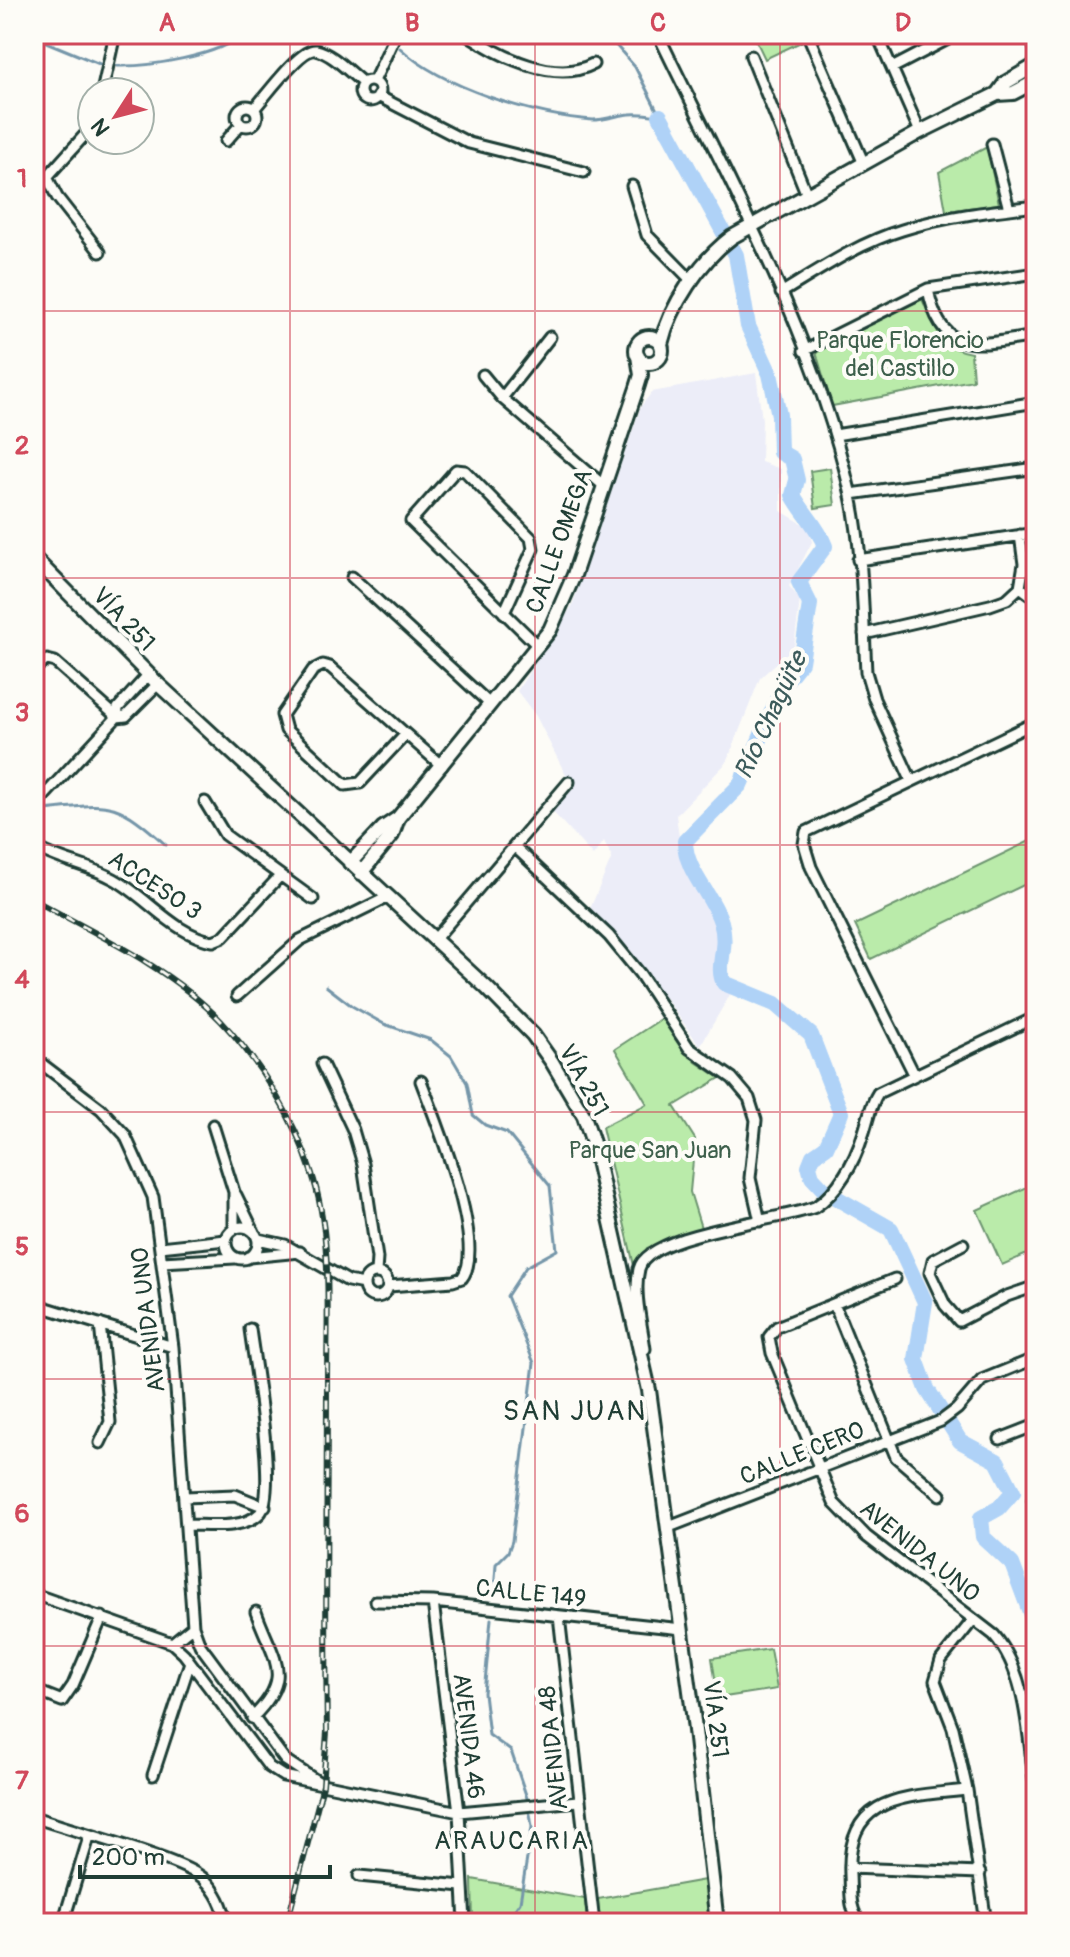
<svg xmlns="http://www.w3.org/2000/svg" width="1070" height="1957" viewBox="0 0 1070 1957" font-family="Pangolin,sans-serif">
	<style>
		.built { fill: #ecedf8 }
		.green { fill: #baebaa; stroke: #6c946f; stroke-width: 2 }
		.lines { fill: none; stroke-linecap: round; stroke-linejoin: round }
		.stream { stroke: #7596a9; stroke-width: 3 }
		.river { stroke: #afd2f7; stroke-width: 16 }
		.street-casing { stroke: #1f3d34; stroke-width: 15 }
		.secondary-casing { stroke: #1f3d34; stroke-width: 18 }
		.street { stroke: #fdfcf7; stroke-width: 9 }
		.secondary { stroke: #fdfcf7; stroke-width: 12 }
		.rail-casing { stroke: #1f3d34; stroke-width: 6 }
		.rail { stroke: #fdfcf7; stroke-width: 3; stroke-dasharray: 9; stroke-linecap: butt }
		.grid { fill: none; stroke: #d1495b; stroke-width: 2; stroke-opacity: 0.55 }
		.labels { text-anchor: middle; stroke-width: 8; stroke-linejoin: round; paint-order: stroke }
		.park-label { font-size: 24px; fill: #3e604c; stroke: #fdfcf7 }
		.street-label { font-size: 24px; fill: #1f3d34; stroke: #fdfcf7 }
		.water-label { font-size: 26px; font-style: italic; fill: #3c5b5b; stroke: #fdfcf7 }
		.neighbourhood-label { font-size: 26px; letter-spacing: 2px; fill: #1f3d34; stroke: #fdfcf7 }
		.quarter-label { font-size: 28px; letter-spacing: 2px; fill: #1f3d34; stroke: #fdfcf7 }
		.neatline { fill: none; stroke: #d1495b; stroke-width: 3 }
		.grid-label { font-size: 26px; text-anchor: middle; font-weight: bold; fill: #d1495b }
	</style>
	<rect width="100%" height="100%" fill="#fdfcf7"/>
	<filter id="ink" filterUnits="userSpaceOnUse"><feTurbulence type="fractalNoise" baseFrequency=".0125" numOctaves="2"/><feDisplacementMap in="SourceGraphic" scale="16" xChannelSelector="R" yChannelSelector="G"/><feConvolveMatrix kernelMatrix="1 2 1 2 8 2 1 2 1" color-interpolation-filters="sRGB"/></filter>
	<g filter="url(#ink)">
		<path class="built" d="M756,373L762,420L761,462L781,469V511L808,527L812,542L789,586L800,600L794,647L760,678L727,762L676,815L683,865L711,913L721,942L716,975L731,993L700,1046L643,967L590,909L612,857L604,841L593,856L552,811L573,789L536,716L517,691L572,606L641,406L652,392Z"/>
		<path class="green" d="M753,34H797L801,42L765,59Z
			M987,147L999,204L946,211L939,172Z
			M922,299C934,325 940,349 971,353L973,380L832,406L816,352Z
			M830,468L835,505L815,508L810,471Z
			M1036,838V879L871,959L855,925Z
			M664,1017L696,1062L720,1078L674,1106L695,1139L690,1192L701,1228L647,1248L635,1270L602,1127L647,1104L615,1049Z
			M1036,1183V1250L1002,1265L977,1210Z
			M770,1649L777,1689L718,1698L712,1658Z
			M472,1879L585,1899L587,1923H473Z
			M705,1880L713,1923H600L598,1899Z"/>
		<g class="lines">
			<path class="stream" d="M606,34L635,67L660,116
				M34,37L102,65
				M400,48C443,88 535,116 593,120C606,120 617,115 630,114C640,113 650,115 660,116
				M117,66C145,67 223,56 240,34
				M34,811C106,805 109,793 166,845
				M326,986L352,1006L384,1024L431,1040L451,1056L467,1083L473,1115L485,1125L507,1133L550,1186L557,1250L526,1267L507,1296L534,1363L512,1541L508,1552L496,1564L494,1593
				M491,1619L484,1693L489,1735L511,1751L527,1798
				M505,1923L520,1902L532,1827L530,1814"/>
			<path class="river" d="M660,116L736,255L748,326L770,374L779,415L780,452L792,459L797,480L793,495C803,514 817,525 825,546L799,582L810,604L801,662L785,682L740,785L685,841C685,871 712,894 721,922C729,948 715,966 724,983L775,1004L811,1035L841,1113L826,1147L813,1156L809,1166L812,1177L826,1192L891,1229L925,1302L916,1359L927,1389L960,1441L997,1461L1013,1492L999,1508L981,1518L983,1537L1012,1564L1036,1628"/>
			<g class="street-casing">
				<path id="street" d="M467,34C501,57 555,84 593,64
					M658,34C729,182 813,331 850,491C863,549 863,614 866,672L874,699L911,780
					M877,34L920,132
					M808,35L864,164
					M482,44L490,34
					M751,56L807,195
					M892,68L948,39L946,34
					M360 91a10 10 0 1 1 20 0a10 10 0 1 1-20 0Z
					M374,81L396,34
					M102,92L115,34
					M378,96L469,143L584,172
					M237 116a10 10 0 1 1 20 0a10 10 0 1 1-20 0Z
					M254,109C266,96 301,47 316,50C332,53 351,74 363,83
					M92,127L47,177L57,197L100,252
					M226,141L241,124
					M992,144L1009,209
					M632,186L647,235L692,281
					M928,289C941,359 981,344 1036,336
					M781,293C819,270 859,243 902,230C945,216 991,211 1036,206
					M804,351L928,289L1036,273
					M483,375L502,398L604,486
					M502,398L550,337
					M835,435L1036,402
					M851,494L1036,468
					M858,560L1036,533
					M352,577L491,705
					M1020,587L1024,564L1020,535
					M504,613L533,549L531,538L465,471L456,470L411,521L538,646
					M864,634L990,605L1007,599L1020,587L1036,599
					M34,668L47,660L55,662L117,717
					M117,717L126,716L158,684
					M405,735L360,783L345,785L286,730L282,715L313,670L323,665L330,667L442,766
					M205,802L225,835L313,899
					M34,807L117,717L118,708L148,675
					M34,846C58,861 89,865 114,879C147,897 176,936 213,941L223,937L279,877
					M515,847L609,936L640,974L689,1048L732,1078L749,1098L756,1120L750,1178L760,1221
					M435,939L569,782
					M237,996L300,940L388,897
					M34,1058L101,1109L125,1135L153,1197L173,1347L193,1626L200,1645L285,1760L323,1785
					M322,1064L353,1130L363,1164L377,1258L376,1272
					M914,1074L811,867L804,844L806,832L1036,722
					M213,1125L234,1192V1228
					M236,1195L254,1232
					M226 1243a16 16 0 1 1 32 0a16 16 0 1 1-32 0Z
					M258,1239L285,1245L348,1281L364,1284
					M963,1244L933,1260L930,1273L945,1305L959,1321L1007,1296L1036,1286
					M160,1247L226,1240
					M249,1257L300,1252
					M162,1262L235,1258
					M364 1285a12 12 0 1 1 24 0a12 12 0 1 1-24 0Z
					M895,1279L777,1327L769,1337L772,1353L834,1503L866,1536L994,1635C1029,1675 1028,1743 1036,1793
					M389,1286L453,1281L462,1278C488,1246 435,1118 421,1081
					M34,1304L173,1347
					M834,1304L896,1457L940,1495
					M645,1349C642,1325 633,1293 639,1269C648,1232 781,1221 815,1207C838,1192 855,1161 863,1135C868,1121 870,1105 878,1093L1036,1017
					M1000,1439L1036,1425
					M100,1443L110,1422L100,1324
					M185,1497L235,1495L265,1507
					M1033,1500L1036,1498
					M188,1525C209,1525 244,1530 260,1513C278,1494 254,1361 250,1329
					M669,1527L941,1421L957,1409L982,1380L1036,1358
					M34,1594L172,1643L184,1654L269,1767L283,1776L459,1812L578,1801
					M376,1601L433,1602L682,1629
					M433,1602L459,1812L465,1923
					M559,1616L594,1923
					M973,1620L941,1660L935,1681L953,1728L967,1790L986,1923
					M172,1643L193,1626
					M34,1690L62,1701L73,1685L102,1617
					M252,1718C295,1676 274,1662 256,1612
					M153,1775L190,1662
					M34,1817C69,1830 183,1859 204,1879C216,1891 224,1907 226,1923
					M850,1868L980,1873
					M359,1876L462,1886
					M63,1923L89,1837
					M861,1923C849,1910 851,1893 850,1875C846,1794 905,1797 967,1790"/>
			</g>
			<g class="secondary-casing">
				<path id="secondary" d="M1032,34L1036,47
					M997,94L1005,83L1036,65
					M636 350a13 13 0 1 1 26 0a13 13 0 1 1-26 0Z
					M661,344C670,306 700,261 732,237L920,132L997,94L1013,93L1036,81
					M34,558L158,684L487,988L533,1035L552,1062L584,1116L593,1143L649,1390L693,1713L717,1923
					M350,863L383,828L398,818L550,630L574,575L637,388L641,375L638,356
					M361,873L392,835L398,818"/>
			</g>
			<use href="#street" class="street"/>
			<use href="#secondary" class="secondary"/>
			<g class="rail-casing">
				<path id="rail" d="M34,900C98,935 170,968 221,1021C259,1061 294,1118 311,1171C333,1235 327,1314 327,1381C327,1498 325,1615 327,1732L323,1785L287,1923"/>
			</g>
			<use href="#rail" class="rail"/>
		</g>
	</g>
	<path class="grid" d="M290,34V1923M535,34V1923M780,34V1923M34,311H1036M34,578H1036M34,845H1036M34,1112H1036M34,1379H1036M34,1646H1036"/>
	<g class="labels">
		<g class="park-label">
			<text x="900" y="348">Parque Florencio<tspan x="900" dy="28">del Castillo</tspan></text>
			<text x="650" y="1158">Parque San Juan</text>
		</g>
		<g class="street-label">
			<text transform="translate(559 541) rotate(-70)" y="8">CALLE OMEGA</text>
			<text transform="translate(124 619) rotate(46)" y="8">VÍA 251</text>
			<text transform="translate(155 885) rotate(33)" y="8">ACCESO 3</text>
			<text transform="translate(584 1080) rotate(61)" y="8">VÍA 251</text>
			<text transform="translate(148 1320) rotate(-97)" y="8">AVENIDA UNO</text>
			<text transform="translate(802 1453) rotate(-22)" y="8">CALLE CERO</text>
			<text transform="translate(920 1551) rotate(39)" y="8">AVENIDA UNO</text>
			<text transform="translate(531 1593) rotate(6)" y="8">CALLE 149</text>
			<text transform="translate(716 1719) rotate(83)" y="8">VÍA 251</text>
			<text transform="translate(469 1736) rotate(83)" y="8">AVENIDA 46</text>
			<text transform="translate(553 1748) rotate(-96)" y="8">AVENIDA 48</text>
		</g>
		<g class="water-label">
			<text transform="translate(770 715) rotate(-65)" y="9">Río Chagüite</text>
		</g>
		<g class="neighbourhood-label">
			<text x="512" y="1849">ARAUCARIA</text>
		</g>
		<g class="quarter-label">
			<text x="575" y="1420">SAN JUAN</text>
		</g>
	</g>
	<rect width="1070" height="1957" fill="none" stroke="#fdfcf7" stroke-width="88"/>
	<g transform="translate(116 116) rotate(234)"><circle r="38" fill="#fdfcf7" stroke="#a4b0a9" stroke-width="2"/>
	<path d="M0-6L14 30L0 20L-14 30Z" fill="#d1495b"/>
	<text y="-12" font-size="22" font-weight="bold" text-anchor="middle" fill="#1f3d34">N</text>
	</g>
	<path d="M80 1865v12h250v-12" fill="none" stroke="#1f3d34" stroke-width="4"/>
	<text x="92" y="1865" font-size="24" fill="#1f3d34" stroke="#fdfcf7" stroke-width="6" paint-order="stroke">200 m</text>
	<rect x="44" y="44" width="982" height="1869" class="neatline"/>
	<g class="grid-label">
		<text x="167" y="31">A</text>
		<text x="412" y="31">B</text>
		<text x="658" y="31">C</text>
		<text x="903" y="31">D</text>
		<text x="22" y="187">1</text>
		<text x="22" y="454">2</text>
		<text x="22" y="721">3</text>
		<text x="22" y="988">4</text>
		<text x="22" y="1255">5</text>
		<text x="22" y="1522">6</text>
		<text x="22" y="1789">7</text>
	</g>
</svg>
